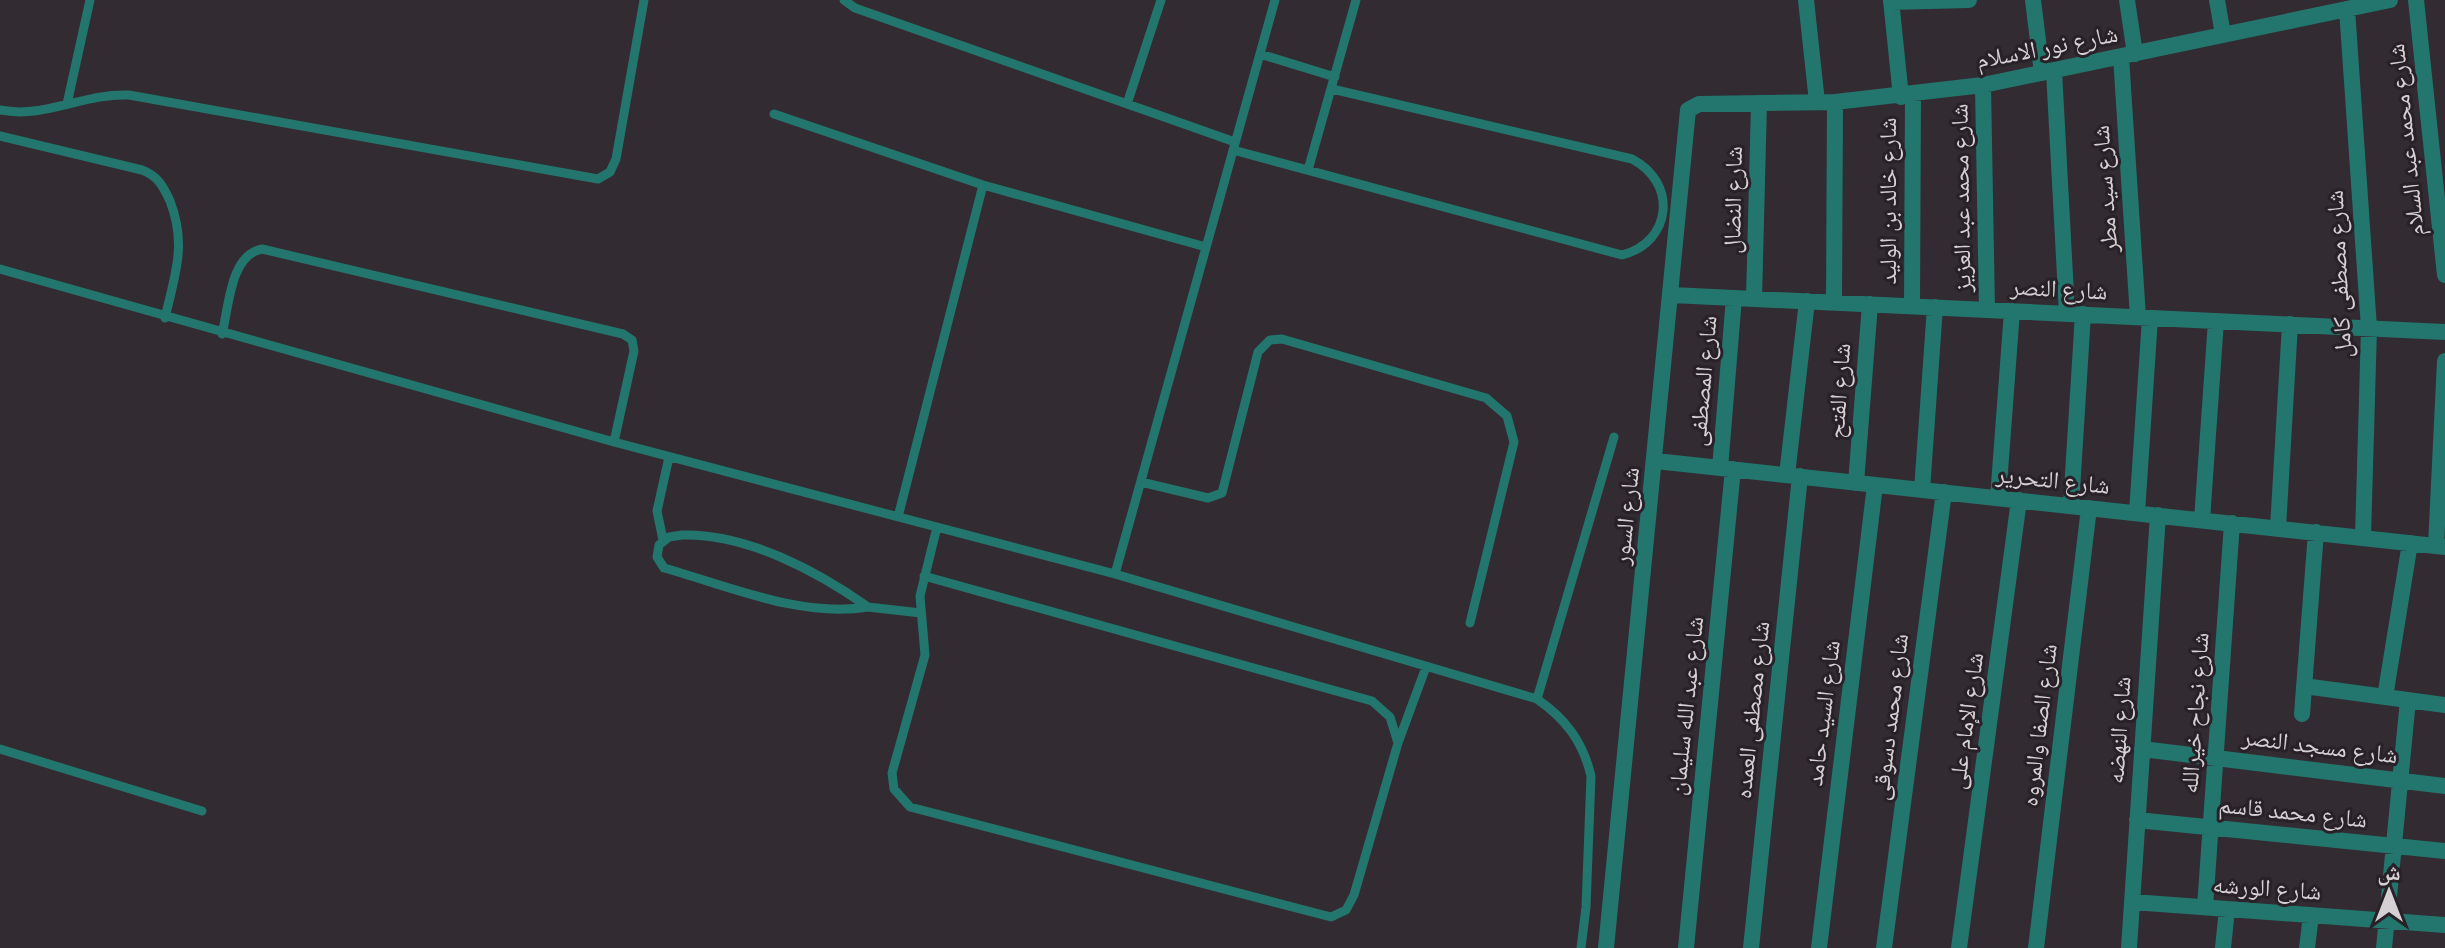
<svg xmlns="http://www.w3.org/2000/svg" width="2445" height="948" viewBox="0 0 2445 948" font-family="Georgia,'Noto Naskh Arabic',serif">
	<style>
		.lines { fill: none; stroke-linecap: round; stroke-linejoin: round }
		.service { stroke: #23766d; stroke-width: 9 }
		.minor { stroke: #23766d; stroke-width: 16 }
		.labels { text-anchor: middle; stroke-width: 6; stroke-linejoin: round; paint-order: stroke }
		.street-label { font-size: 24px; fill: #d4d0d4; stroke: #282128 }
	</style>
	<rect width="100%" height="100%" fill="#322b32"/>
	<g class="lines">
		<path class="service" d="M844,0L855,8L1235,142
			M1260,54L1335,77
			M67,104L90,0
			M1127,104L1161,0
			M0,110C45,119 84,93 129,95L598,179L610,172L616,159L644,0
			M774,114L983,185L1206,247
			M0,136L142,170C158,176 163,186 170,201C187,245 175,274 165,318
			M1233,150L1622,255C1672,242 1678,183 1632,159L1332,89
			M1308,170L1356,0
			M0,269L614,442L1115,574L1537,699C1566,719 1583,742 1591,776L1586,907L1581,948
			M222,334C229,307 230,255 262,249L623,334L632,340L634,351L614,442
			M1141,482L1208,498L1222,493L1258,352L1270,340L1282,339L1486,398L1507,416L1514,442L1470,623
			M898,517L983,185
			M937,527L920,596L925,655L892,773L894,789L910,807L1331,917L1346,910L1354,895L1398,743L1426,667
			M682,535C746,533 817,571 868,607C800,618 729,586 664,568L657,557L659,545L669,537Z
			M663,540L657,511L669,457
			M1115,574L1275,0
			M924,576L1372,701L1390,717L1398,743
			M868,607L921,613
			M1537,699L1614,437
			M0,749L202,811"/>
		<path class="minor" d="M1806,0L1817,102
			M1891,0L1901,97
			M2033,0L2042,73
			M2127,0L2135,54
			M2217,0L2223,35
			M2416,0L2445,275
			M1891,2L1969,0
			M2347,9L2369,328L2363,537
			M2121,57L2138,317
			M2054,71L2067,313
			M1983,85L1987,310
			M1672,295L2445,332
			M1754,299L1759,103
			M1834,302L1835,102
			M1912,306L1913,95
			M1656,461L2445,547
			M1720,468L1734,298
			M1787,475L1807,301
			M1856,483L1870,304
			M1922,490L1935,307
			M1998,498L2012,311
			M2071,506L2083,314
			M2137,513L2150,318
			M2202,520L2216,321
			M2278,528L2290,324
			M2436,546L2445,361
			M2304,686L2445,705
			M2385,697L2410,543
			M2302,714L2316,532
			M2142,749L2445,786
			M2137,820L2445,851
			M2133,902L2445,925
			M2205,907L2232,523
			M1606,948L1688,110L1699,104L1835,102L1983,85L2390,0
			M1686,948L1733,469
			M1751,948L1800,476
			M1819,948L1875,485
			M1884,948L1944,492
			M1959,948L2019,500
			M2036,948L2089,508
			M2129,948L2158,515
			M2223,948L2227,909
			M2307,948L2311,915
			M2384,948L2408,700"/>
	</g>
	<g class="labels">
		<g class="street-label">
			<text transform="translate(2047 47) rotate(-11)" y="8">شارع نور الاسلام</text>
			<text transform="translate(2406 140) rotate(-96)" y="8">شارع محمد عبد السلام</text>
			<text transform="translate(2105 189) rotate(-94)" y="8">شارع سيد مطر</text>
			<text transform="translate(1961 198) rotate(-91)" y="8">شارع محمد عبد العزيز</text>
			<text transform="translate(1733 200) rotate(-89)" y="8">شارع النضال</text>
			<text transform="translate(1888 201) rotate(-90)" y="8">شارع خالد بن الوليد</text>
			<text transform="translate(2339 274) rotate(-93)" y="8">شارع مصطفى كامل</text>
			<text transform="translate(2059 289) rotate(3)" y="8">شارع النصر</text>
			<text transform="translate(1703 381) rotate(-85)" y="8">شارع المصطفى</text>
			<text transform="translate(1839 391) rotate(-86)" y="8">شارع الفتح</text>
			<text transform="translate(2053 480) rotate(6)" y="8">شارع التحرير</text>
			<text transform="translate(1626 516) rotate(-84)" y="8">شارع السور</text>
			<text transform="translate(1686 706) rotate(-84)" y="8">شارع عبد الله سليمان</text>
			<text transform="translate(1752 710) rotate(-84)" y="8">شارع مصطفى العمده</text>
			<text transform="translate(1823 713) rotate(-83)" y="8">شارع السيد حامد</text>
			<text transform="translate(2195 713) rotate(-86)" y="8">شارع نجاح خيرالله</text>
			<text transform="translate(1890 717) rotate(-83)" y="8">شارع محمد دسوقى</text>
			<text transform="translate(1966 721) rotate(-82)" y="8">شارع الإمام على</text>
			<text transform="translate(2039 725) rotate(-83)" y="8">شارع الصفا والمروه</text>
			<text transform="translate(2119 730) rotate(-86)" y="8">شارع النهضه</text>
			<text transform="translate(2320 746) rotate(7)" y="8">شارع مسجد النصر</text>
			<text transform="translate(2293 812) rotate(6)" y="8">شارع محمد قاسم</text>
			<text transform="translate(2267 888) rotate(4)" y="8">شارع الورشه</text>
		</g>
	</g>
	<g transform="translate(2389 892)" stroke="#282128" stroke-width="6" paint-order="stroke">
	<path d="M0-6L14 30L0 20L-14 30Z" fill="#d4d0d4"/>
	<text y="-12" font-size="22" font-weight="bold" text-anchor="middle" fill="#d4d0d4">ش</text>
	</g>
</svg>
